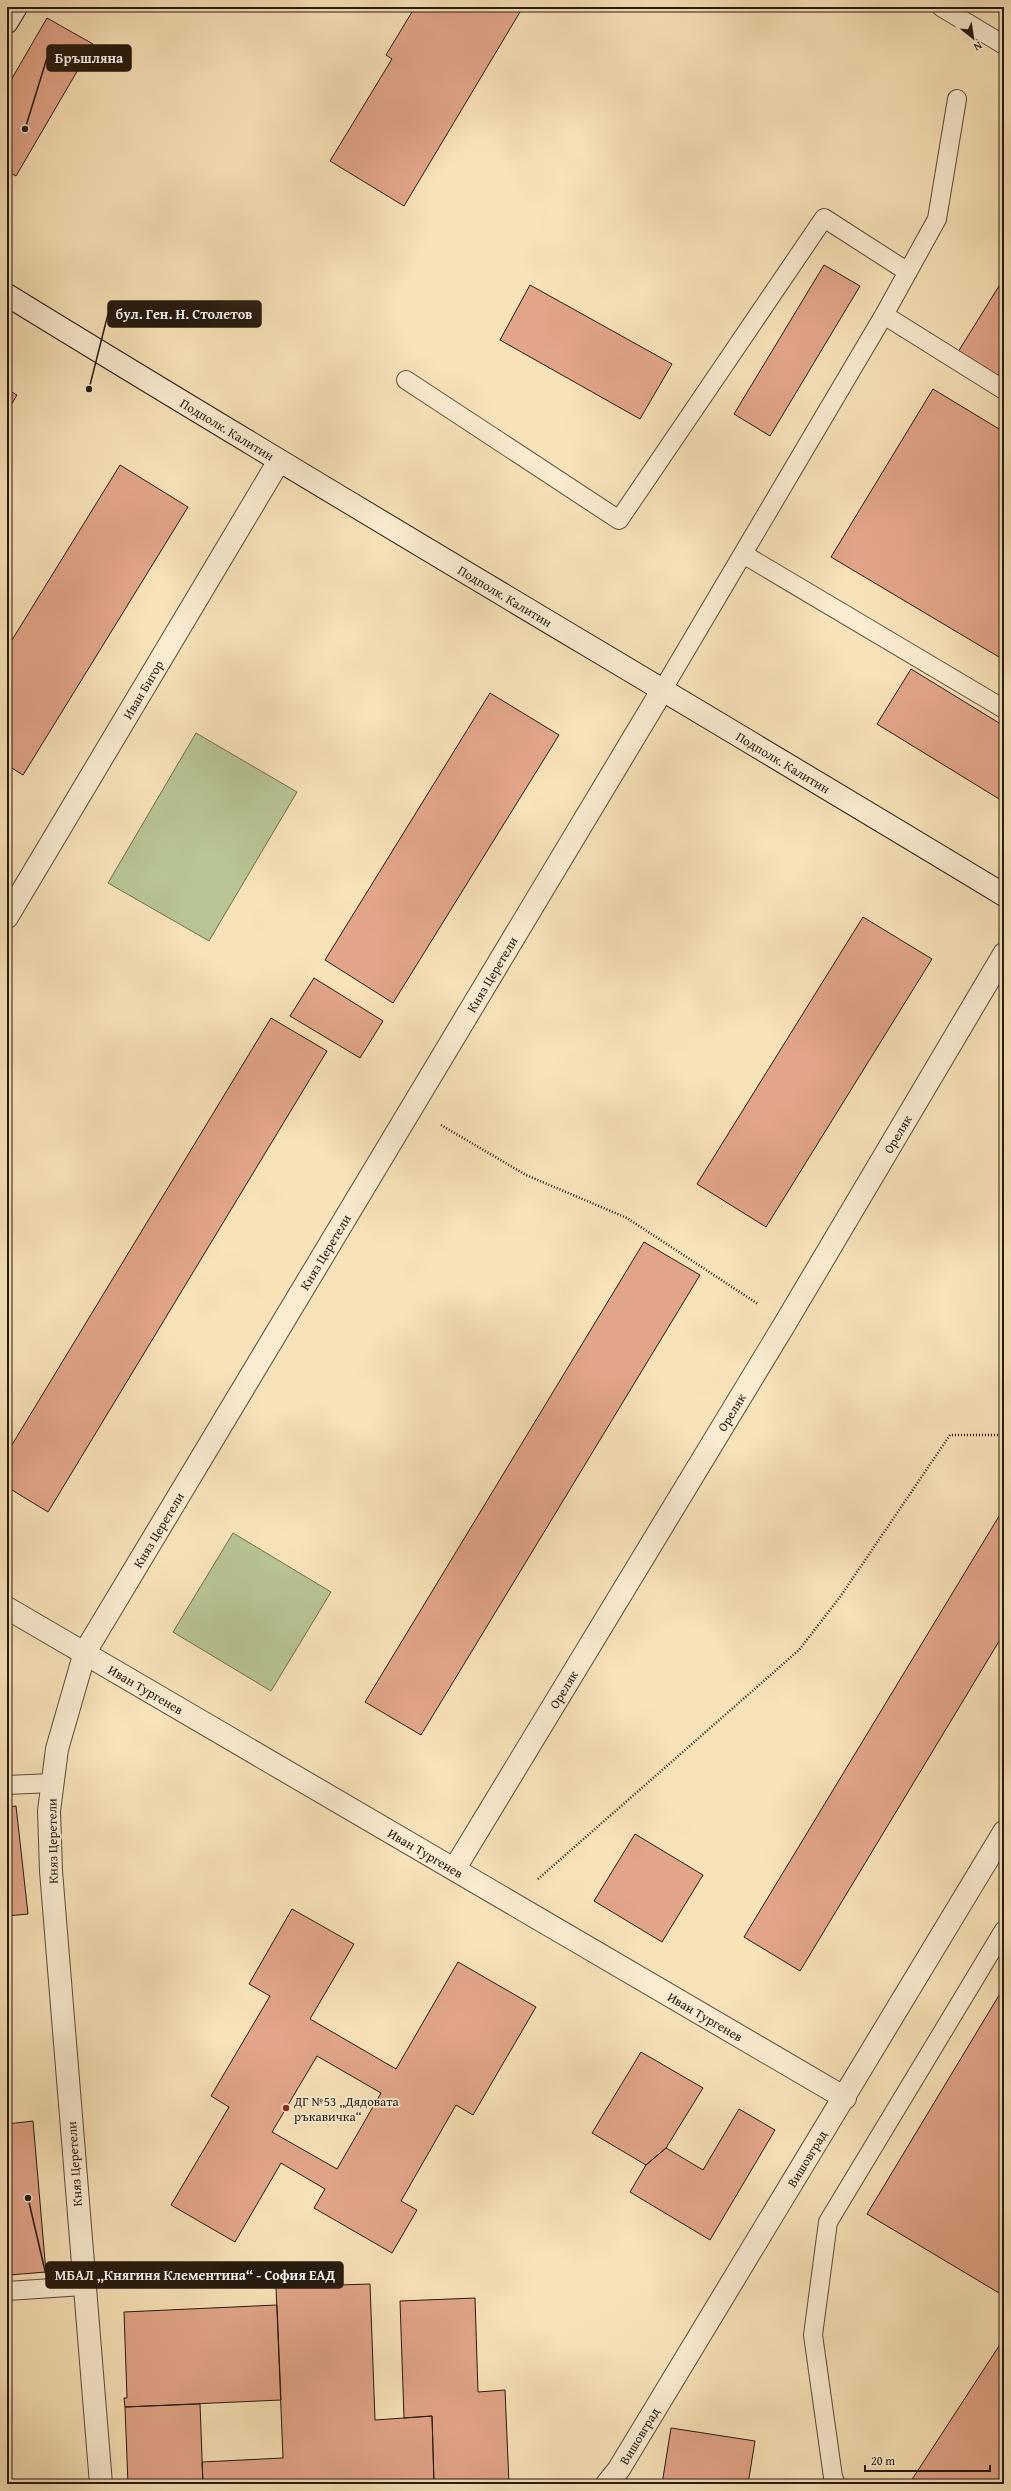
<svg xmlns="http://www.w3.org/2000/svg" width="1011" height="2491" viewBox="0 0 1011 2491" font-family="'Gentium Book Plus',serif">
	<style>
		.green { fill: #b8c493; stroke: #6f7051 }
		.building { fill: #e2a589; stroke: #261b0f; fill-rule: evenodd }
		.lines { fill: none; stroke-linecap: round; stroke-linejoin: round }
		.lane-casing { stroke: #5a4d39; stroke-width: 20 }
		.street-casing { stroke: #5a4d39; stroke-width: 24 }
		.secondary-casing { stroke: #261b0f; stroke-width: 24 }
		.path { stroke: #261b0f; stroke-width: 2.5; stroke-dasharray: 1 2; stroke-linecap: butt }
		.lane { stroke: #faecd1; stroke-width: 18 }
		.street { stroke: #faecd1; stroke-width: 22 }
		.secondary { stroke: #faecd1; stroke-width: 22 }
		.poi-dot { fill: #8f2418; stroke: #faecd1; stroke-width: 1.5 }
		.labels { text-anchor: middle; stroke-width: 3.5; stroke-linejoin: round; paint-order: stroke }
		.street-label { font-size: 13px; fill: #261b0f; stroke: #faecd1 }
		.poi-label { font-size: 13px; fill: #261b0f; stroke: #faecd1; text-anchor: start }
		.leader { fill: none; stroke: #261b0f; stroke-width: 1.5 }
		.callout-dot { fill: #261b0f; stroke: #faecd1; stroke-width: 1.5 }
		.callout { fill: #261b0f; stroke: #261b0f; stroke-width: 1.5 }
		.callout-label { font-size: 14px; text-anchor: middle; font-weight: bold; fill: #fff }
	</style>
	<rect width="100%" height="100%" fill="#f8e2b8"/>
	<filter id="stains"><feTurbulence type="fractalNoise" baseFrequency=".005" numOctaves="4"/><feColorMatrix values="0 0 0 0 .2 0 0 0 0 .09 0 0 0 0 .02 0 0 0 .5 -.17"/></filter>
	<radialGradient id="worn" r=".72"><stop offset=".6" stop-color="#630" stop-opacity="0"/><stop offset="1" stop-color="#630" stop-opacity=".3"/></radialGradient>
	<path class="green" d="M196,733L297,792L209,941L108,883Z
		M233,1533L331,1592L271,1691L173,1632Z"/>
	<path class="building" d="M415,7H523L404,206L330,161L392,59L386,55Z
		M47,18L93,44L16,176L7,171V87Z
		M824,265L860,286L770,436L734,414Z
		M1004,278V381L958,352Z
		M530,285L672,364L640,419L500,340Z
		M7,389L17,395L7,412Z
		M933,389L1004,432V660L831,557Z
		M120,465L188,507L23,775L7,765V648Z
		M911,669L1004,726V802L877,724Z
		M490,693L559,735L393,1003L325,960Z
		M863,917L932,959L766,1227L697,1184Z
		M314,978L383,1021L360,1058L290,1016Z
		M271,1018L327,1051L48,1512L7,1487V1453Z
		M644,1242L700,1275L421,1735L365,1702Z
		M1004,1508V1633L800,1971L744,1937Z
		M16,1806L28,1914L7,1916V1807Z
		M635,1834L703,1875L662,1942L594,1901Z
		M292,1909L354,1944L310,2019L396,2069L458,1962L536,2007L473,2115L456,2105L401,2201L417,2210L392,2253L314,2208L325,2189L281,2163L235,2242L171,2205L229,2107L211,2096L270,1996L249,1984ZM317,2056L381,2093L337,2169L272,2132Z
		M1004,1987V2296L867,2214Z
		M641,2052L703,2088L666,2148L646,2165L592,2133Z
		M739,2109L775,2130L710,2240L630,2192L646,2165L666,2148L703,2170Z
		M33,2121L46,2272L9,2275L7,2124Z
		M370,2284L375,2420L432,2416L434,2484H203L202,2462L283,2458L276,2287Z
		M475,2298L478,2392L505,2390L509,2484H434L432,2416L404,2418L400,2301Z
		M277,2305L281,2400L125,2407L124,2398H127L124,2312Z
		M1001,2343L1004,2345V2473L997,2484H909Z
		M200,2404L203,2484H128L125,2407Z
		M671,2428L755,2441L748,2484H662Z
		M31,2480L32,2484H7V2482Z"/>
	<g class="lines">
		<g class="lane-casing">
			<path id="lane" d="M941,7L1004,45
				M884,315L1004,390
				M406,380L619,520L824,218L908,272
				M743,554L1004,709
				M663,689L884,315L937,219L957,99
				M7,1785L52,1783
				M7,2291L83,2286
				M836,2484L833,2477L813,2335L828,2222L1004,1930"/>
		</g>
		<g class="street-casing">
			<g id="street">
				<path id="s1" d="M7,917L279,461"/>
				<path id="s2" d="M7,1608L845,2098"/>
				<path id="s3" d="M455,1868L786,1322L1004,954"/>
				<path id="s4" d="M101,2484L51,1871L49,1811L57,1749L85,1652L663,689"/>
				<path id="s5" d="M607,2484L619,2469L1004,1832"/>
			</g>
		</g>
		<g class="secondary-casing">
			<g id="secondary">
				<path d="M7,22L16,7"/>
				<path id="s6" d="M7,295C337,498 672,694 1004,895"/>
			</g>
		</g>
		<path class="path" d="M441,1125L526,1175L627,1218L758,1304
			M538,1879L799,1650L840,1597L950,1435H1004"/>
		<use href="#lane" class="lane"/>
		<use href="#street" class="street"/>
		<use href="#secondary" class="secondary"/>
	</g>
	<circle class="poi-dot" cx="286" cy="2108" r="4"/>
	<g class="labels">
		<g class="street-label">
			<text dy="5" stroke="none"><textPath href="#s6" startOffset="258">Подполк. Калитин</textPath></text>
			<text dy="5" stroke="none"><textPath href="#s6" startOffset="582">Подполк. Калитин</textPath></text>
			<text dy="5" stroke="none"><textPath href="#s1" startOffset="265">Иван Бигор</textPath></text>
			<text dy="5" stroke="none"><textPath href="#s6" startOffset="906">Подполк. Калитин</textPath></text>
			<text dy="5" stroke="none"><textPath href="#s4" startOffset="1629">Княз Церетели</textPath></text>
			<text dy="5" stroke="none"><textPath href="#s3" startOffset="857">Ореляк</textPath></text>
			<text dy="5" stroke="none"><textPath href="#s4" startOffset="1305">Княз Церетели</textPath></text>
			<text dy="5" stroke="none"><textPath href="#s3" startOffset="533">Ореляк</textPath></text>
			<text dy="5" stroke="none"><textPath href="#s4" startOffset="981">Княз Церетели</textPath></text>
			<text dy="5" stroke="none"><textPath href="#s2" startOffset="161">Иван Тургенев</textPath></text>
			<text dy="5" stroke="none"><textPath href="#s3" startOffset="209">Ореляк</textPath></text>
			<text transform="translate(52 1841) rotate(-91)" y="5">Княз Церетели</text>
			<text dy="5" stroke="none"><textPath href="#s2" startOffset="485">Иван Тургенев</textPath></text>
			<text dy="5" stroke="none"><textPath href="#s2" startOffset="809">Иван Тургенев</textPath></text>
			<text dy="5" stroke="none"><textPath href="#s5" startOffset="382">Вишовград</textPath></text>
			<text transform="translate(74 2164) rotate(-94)" y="5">Княз Церетели</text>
			<text dy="5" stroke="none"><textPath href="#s5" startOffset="58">Вишовград</textPath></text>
		</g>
		<g class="poi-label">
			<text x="294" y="2106">ДГ №53 „Дядовата<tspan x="294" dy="15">ръкавичка“</tspan></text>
		</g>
	</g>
	<path class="leader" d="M25 129L47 58M89 389L108 314M28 2198L46 2275"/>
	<g class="callout-dot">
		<circle cx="25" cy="129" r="4"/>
		<circle cx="89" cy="389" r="4"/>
		<circle cx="28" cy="2198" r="4"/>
	</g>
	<g class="callout">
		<rect x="47" y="45" width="84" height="26" rx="4"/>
		<rect x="108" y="301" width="153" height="26" rx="4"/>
		<rect x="46" y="2262" width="297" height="26" rx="4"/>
	</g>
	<g class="callout-label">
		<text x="89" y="63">Бръшляна</text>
		<text x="184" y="319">бул. Ген. Н. Столетов</text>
		<text x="195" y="2280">МБАЛ „Княгиня Клементина“ - София ЕАД</text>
	</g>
	<rect width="1011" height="2491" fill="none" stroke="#f8e2b8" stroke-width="24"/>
	<rect x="8" y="8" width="995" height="2475" fill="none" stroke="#261b0f" stroke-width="2"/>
	<rect x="12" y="12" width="987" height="2467" fill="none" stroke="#261b0f"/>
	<g transform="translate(973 38) rotate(150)" stroke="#faecd1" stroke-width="3" paint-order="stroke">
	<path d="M0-3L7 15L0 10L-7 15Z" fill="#261b0f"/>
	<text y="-6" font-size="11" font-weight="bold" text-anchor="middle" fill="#261b0f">N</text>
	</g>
	<path d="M865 2465v6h125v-6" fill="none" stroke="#261b0f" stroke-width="2"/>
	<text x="871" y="2465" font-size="12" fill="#261b0f" stroke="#faecd1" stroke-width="3" paint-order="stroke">20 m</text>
	<rect width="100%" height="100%" filter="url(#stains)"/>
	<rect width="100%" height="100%" fill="url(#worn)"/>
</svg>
